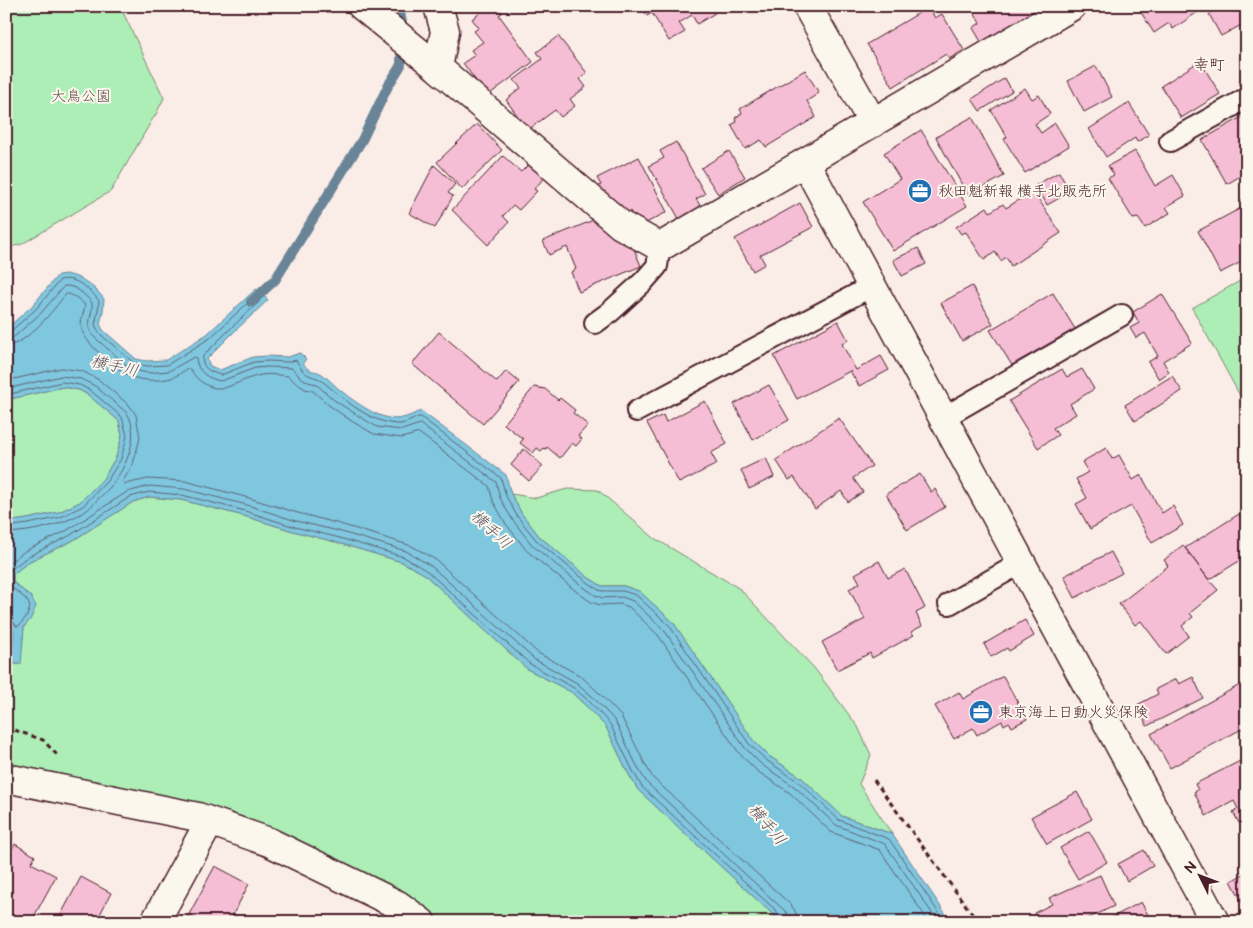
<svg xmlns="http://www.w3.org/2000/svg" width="1253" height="928" viewBox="0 0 1253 928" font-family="'Balsamiq Sans','Klee One',sans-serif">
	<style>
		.green { fill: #adeeb6; stroke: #7c8670 }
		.water { fill: #7fc7df; stroke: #6a8497 }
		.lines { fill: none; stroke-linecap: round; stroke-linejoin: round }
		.shore { stroke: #5f6273; stroke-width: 1 }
		.stream { stroke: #6a8497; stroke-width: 10 }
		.building { fill: #f5bed5; stroke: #4a1f2b }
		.lane-casing { stroke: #4a1f2b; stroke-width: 24 }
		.street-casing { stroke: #4a1f2b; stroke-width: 31 }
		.path { stroke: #4a1f2b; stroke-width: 3; stroke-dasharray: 5 4; stroke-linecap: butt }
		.lane { stroke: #fbf7ec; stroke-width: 20 }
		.street { stroke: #fbf7ec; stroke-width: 28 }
		.labels { text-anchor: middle; stroke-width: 4; stroke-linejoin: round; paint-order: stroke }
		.park-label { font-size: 15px; fill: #63534e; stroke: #fbf7ec }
		.poi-label { font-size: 15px; fill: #4a1f2b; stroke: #fbf7ec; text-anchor: start }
		.neighbourhood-label { font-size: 16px; fill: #4a1f2b; stroke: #fbf7ec }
		.water-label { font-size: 16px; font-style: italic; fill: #5a5161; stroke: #fbf7ec }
	</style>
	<rect width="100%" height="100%" fill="#faece7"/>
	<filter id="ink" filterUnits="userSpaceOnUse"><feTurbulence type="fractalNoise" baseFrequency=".02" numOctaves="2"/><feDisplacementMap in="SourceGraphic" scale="10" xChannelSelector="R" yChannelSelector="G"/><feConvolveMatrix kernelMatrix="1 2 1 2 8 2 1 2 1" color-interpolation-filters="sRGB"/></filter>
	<g filter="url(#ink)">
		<path class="green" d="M6,6H120L164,98L157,112V113L152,120L111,191L22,244L14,246L6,252Z
			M1247,277V401L1244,403L1192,308Z
			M63,387L79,390L88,395L119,421L122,436L116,457L103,479L80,502L59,512L27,519L6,522V400Z
			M567,489L598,490L654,538L740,589L815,669L858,727L871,755L859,784L892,834L842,816L802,778L769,756L753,740L673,622L639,591L624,586H602L589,578L539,536L522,514L511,494L536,498Z
			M149,497L181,500L244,516L293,531L335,542L402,562L424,574L527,669L571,692L586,706L606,727L628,773L638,790L781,922H421L210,821L6,778V619L14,631L12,664H20L24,627L31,618V597L13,582V574L30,561L72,541L133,502Z"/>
		<path class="water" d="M66,274C82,277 94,286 104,299L103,311L100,324L103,330L136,359L147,361L166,360L207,334L256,289L268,300L235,331L207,359L210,366L220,370L253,357L267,356L288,357L300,353L306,359L303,363C310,374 314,369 322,374C329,379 334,385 340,390C355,402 383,423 402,418C408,417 415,413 421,411L506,475L511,494L522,514L539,536L589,578L602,586H624L639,591L673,622L753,740L769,756L802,778L842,816L892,834L951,922H781L638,790L628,773L606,727L586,706L571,692L527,669L424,574L402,562L335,542L293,531L244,516L181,500L149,497L133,502L72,541L30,561L13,574V582L31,597L36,606L31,618L24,627L21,664H11L14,631L6,619V522L27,519L59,512L80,502L103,479L116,457L122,436L119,421L88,395L79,390L63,387L6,400V329L32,306L58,275Z"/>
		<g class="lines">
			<path class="shore" d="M6,333L11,331L36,309L60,280C75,276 90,289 99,301L98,310L95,325L100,334L134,363L147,366L167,365L210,338L254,297H257L260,299L259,302L232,327L203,356C200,368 212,373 221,375L254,362L268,361L288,362L296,360C300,366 302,373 311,376C315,378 317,377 321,380C343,398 371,425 401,424C407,423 413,419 419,417H421L501,478L506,496L517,516L536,540L586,581L599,590L602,591H623L636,595L669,625L749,744L766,760L799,782L839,820L889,839L945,922
				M6,339H11L15,336L41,313L64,286C75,285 85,294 92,303V309L89,324L90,329L93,336L131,369L147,373L169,371L194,357L196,358C197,372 208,379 221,381L255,368L268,367L292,368L300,377L308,382L316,384L334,400L357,415L377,427L402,430L420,424L496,482L500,498L512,519L532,545L582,586L595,595L602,598L622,597L633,601L664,630L745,748L762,765L795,787L836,825L885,844L938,922
				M6,346C26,346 54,309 66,294H69L77,298L85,305C84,312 81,319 81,325C82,343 111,362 124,373C136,381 157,382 171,378C178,376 183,371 189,368C193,372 195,377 199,380C221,398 235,381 257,376C267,373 278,375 288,376L296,383L305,389L313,391L330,406L353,422L374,434L402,438L419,433L489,486L493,501L506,524L527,551L577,592L591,602L600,605L620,604L629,607L658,635L739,753L757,771L790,793L831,832L880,850L929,922
				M6,381L61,368L82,371L99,380L130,406L136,415L140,438L133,464L123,481L125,484L148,479L185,481L249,498L298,513L340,524L412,546L436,560L538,653L581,676L599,693L621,716L645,764L653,778L792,906L796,913L797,922
				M6,389L61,376L81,379L95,386L127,413C141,436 126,466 112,485C108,490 103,494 98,499C94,503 90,509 84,512C62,525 33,532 6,533
				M6,395L62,382L80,385L91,391L122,417L127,436L121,459L107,481L83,506L61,517L28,524L6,527
				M6,565L25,551L66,531L127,492L150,486L184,489L247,505L296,521L338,531L406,551L431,566L534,659L577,683L594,698L615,721L638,768L647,783L786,912L789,916L790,922
				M6,618H11L16,626H19L27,616L30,607L27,600L8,584L9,571L27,557L69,536L130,497L149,492L182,495L245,511L295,527L336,537L404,557L427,571L530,664L574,688L590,702L610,724L633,771L642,787L782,916L783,922"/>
			<path class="stream" d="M251,302L275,280L362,140L388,86L401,65L402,23L399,6"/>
		</g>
		<path class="building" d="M475,6H497L502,13L499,15L533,62L487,96L463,63L475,55L471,50L483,42L474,31L479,28L472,19L480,13Z
			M641,6H715L710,9L715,13L697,24L692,15L679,23L685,32L669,41L652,13L647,16Z
			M970,6H1031L1036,14L983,45L973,28L980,23Z
			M1137,6H1200L1202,9L1173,29L1169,23L1154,33Z
			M1223,6H1247V22L1221,36L1209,14Z
			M929,7L935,18L942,14L964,50L949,59L946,54L893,87L867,44Z
			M558,36L587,73L580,79L586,87L570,99L575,106L561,117L555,110L528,130L506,100L521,88L514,80L542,59L537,52Z
			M1200,61L1220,94L1181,118L1161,86Z
			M1096,66L1112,97L1084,112L1068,81Z
			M805,70L819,93L807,101L816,117L766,147L761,140L745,149L731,125L737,122L735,118L742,113L740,109Z
			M1005,78L1012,91L980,111L972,99Z
			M1025,88L1032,99L1039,95L1050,114L1035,124L1041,133L1055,123L1069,146L1025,173L1004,139L1007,137L991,110Z
			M1129,103L1149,135L1137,142L1135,138L1106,157L1089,129Z
			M1247,114V172L1227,184L1202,140Z
			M972,117L1004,176L968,196L936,137Z
			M477,124L502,150L462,189L437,162Z
			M921,130L967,206L893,251L863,202L900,179L884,153Z
			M676,142L705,194L696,199L703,210L681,222L649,166L664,158L660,151Z
			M729,151L745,177L718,194L701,168Z
			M1135,151L1155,186L1173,175L1185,196L1166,207L1170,213L1145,228L1138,218L1133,219L1108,178L1114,175L1108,166Z
			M503,156L521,172L530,163L545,177L534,189L537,191L519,210L513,205L503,216L509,222L488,245L452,210Z
			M639,157L667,212L646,223L634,218L630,211L626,214L621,205L615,208L597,187L601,185L597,178Z
			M434,165L455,184L448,193L453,196L435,228L409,213Z
			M1059,172L1070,192L1047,205L1036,185Z
			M1033,191L1061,233L1011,266L1006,257L1001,261L995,252L984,260L966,232L961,234L956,227L987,207L990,212L1003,204L1006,208Z
			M1247,198V259L1220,273L1198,231L1243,207L1241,201Z
			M800,203L813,227L760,255L765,264L753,271L735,239Z
			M596,219L599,226L604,224L607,233L616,229L621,242L630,239L641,266L579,292L571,272L576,269L567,247L549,255L543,241Z
			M918,248L926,264L902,276L893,260Z
			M972,286L993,324L962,341L941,303Z
			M1053,293L1075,329L1013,367L990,330Z
			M1162,294L1192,343L1163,361L1169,372L1159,379L1148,362L1158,356L1145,333L1136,338L1130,328L1139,323L1133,312Z
			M838,321L848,340L842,344L856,370L881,356L889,370L859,386L850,371L797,399L774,356Z
			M439,332L497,382L506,371L519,382L483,424L412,364Z
			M1062,369L1067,377L1082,369L1094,389L1070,404L1076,414L1053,428L1058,435L1038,448L1009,401Z
			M1172,376L1182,391L1135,421L1125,405Z
			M769,385L789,420L753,440L734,404Z
			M534,387L545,389L558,400L560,398L575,410L573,413L588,425L578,436L582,439L576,446L572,443L560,458L547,447L546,449L544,448L541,451L537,448L533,453L520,443L523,439L504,424Z
			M705,401L727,444L711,453L717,464L679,483L647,423L663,415L666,422Z
			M839,418L872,466L853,478L863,492L848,502L841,491L815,509L794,477L789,480L776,460Z
			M1106,448L1112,459L1119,455L1133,480L1141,475L1162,513L1173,506L1183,525L1152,543L1131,506L1090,529L1076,504L1087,498L1076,479L1088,472L1082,462Z
			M524,449L543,466L529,481L511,465Z
			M766,458L774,477L749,489L741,470Z
			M920,474L931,492L935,489L945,507L907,530L886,494Z
			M1239,514L1243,520L1247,517V556L1209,580L1185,548Z
			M1183,545L1209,580L1218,590L1190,613L1193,617L1182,626L1189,636L1166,654L1141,621L1135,625L1119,604L1168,566L1164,560Z
			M1111,552L1122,573L1075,598L1064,576Z
			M879,561L888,578L905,569L925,608L916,613L922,626L911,632L914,635L872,658L870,653L837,670L822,642L865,619L849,589L860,583L855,574Z
			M1025,620L1034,636L1009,651L1007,648L991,657L984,644Z
			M1003,676L1027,719L1012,727L1009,722L1004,725L1002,721L977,735L973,728L954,739L935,706L959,692L963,699Z
			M1193,677L1203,698L1147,726L1137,705L1158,694L1156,689L1176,679L1179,684Z
			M1247,681V726L1170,768L1151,734Z
			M1244,759L1247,765V819L1239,823L1233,812L1238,809L1234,801L1206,816L1194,792L1198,790L1195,784Z
			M1077,792L1092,819L1047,844L1031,817Z
			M1089,831L1107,862L1078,879L1060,848Z
			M15,844L35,856L31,863L56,876L31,922H6V860Z
			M1144,850L1153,866L1127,881L1118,864Z
			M215,866L249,884L229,922H185Z
			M1247,872V910L1231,881Z
			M1100,875L1114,906L1081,922H1038L1034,913L1052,904L1049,898Z
			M81,877L111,893L96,922H57Z
			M1141,902L1152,922H1113L1111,918Z"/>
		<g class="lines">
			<g class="lane-casing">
				<path id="lane" d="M1170,141L1247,98
					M595,323L610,312L643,282L657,266L660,247
					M637,411L872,286
					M943,418L1122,315
					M949,604L1021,563"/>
			</g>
			<g class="street-casing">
				<path id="street" d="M362,6L438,68L621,225L660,247L1072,6
					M807,6L873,123
					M438,68L445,31L438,6
					M805,162L1215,922
					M6,778L198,817L269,842L398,905L421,922
					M155,922L210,821"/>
			</g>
			<path class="path" d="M6,727L43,740L59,757
				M874,780L978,922"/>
			<use href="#lane" class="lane"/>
			<use href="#street" class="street"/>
		</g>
	</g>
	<defs>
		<g id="office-disc" transform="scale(1.25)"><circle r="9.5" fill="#1f6fb2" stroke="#fbf7ec"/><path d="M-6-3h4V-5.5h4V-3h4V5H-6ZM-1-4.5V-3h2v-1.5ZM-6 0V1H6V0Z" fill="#fff"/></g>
	</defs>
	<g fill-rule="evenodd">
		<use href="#office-disc" x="920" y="191"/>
		<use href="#office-disc" x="981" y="712"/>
	</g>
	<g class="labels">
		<g class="park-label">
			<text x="81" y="101">大鳥公園</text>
		</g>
		<g class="poi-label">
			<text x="938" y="196">秋田魁新報 横手北販売所</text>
			<text x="998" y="717">東京海上日動火災保険</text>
		</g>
		<g class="neighbourhood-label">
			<text x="1209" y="70">幸町</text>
		</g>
		<g class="water-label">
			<text transform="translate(115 365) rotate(13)" y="6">横手川</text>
			<text transform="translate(492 529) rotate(43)" y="6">横手川</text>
			<text transform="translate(768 824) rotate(50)" y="6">横手川</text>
		</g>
	</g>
	<rect width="1253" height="928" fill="none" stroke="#fbf7ec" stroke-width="25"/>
	<rect x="12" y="12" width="1228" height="903" fill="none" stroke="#4a1f2b" stroke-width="2" filter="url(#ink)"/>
	<g transform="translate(1200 876) rotate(312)" stroke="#fbf7ec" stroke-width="4" paint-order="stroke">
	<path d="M0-4L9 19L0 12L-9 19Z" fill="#4a1f2b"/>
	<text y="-8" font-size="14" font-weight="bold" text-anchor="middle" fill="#4a1f2b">N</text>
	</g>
</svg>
